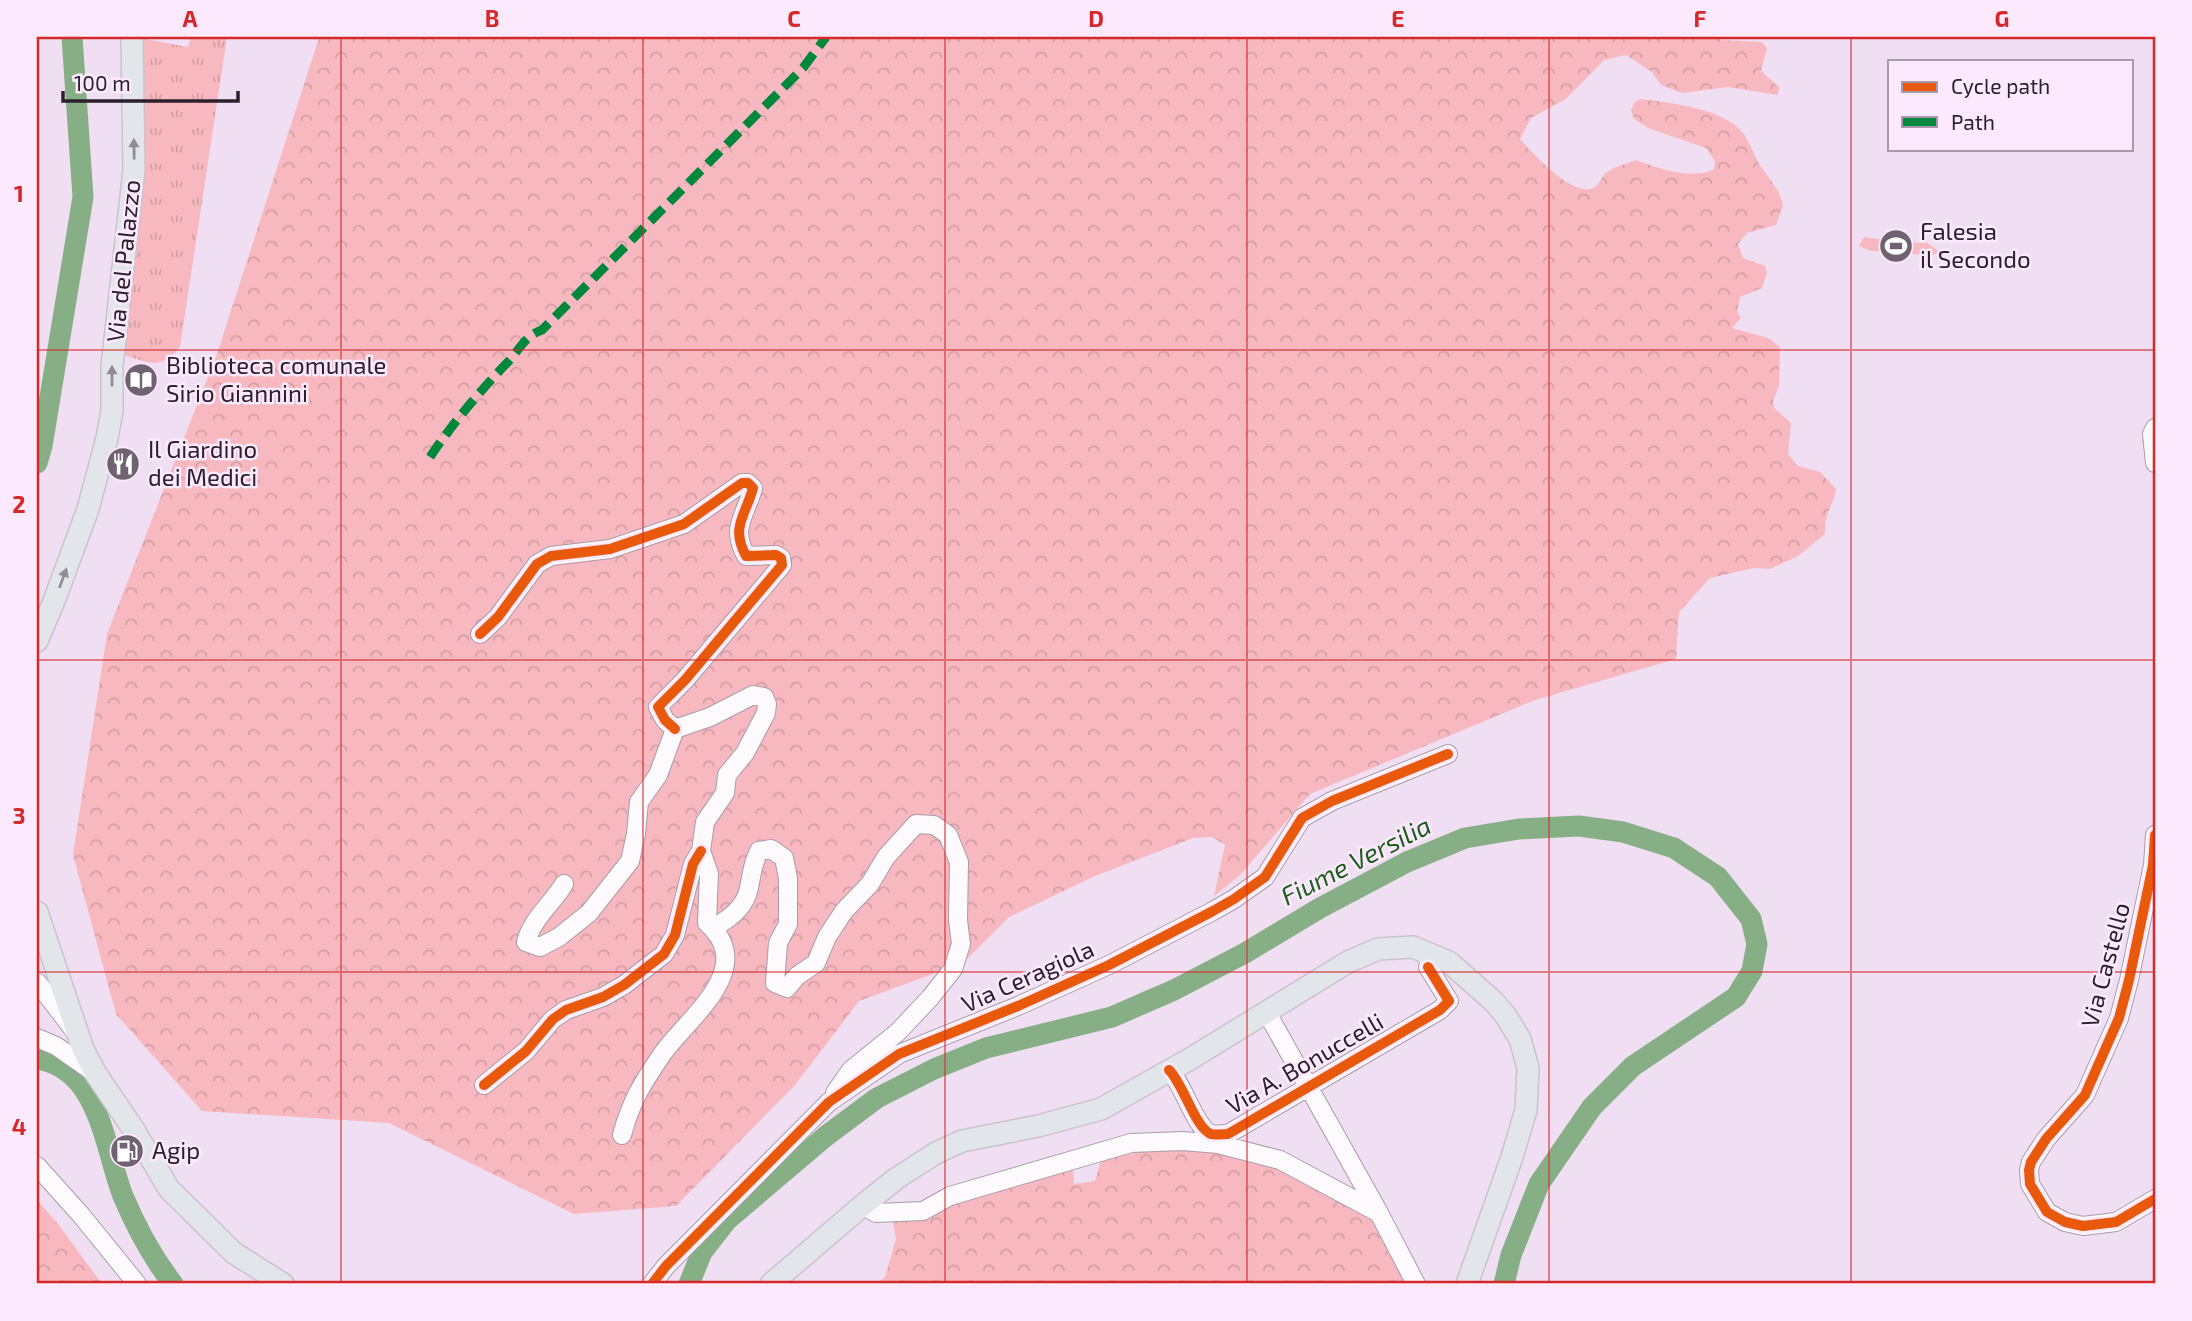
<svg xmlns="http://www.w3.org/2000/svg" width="2192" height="1321" viewBox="0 0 2192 1321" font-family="'Exo 2',sans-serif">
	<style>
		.grass { fill: url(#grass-tufts) }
		.forest { fill: url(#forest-crowns) }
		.pitch { fill: #f7b9bf }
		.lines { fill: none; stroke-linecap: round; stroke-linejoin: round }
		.river { stroke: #87af85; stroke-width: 21 }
		.minor-casing { stroke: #a99bab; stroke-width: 20 }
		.major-casing { stroke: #cbc2cc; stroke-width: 24 }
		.minor { stroke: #fdfafd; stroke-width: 18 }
		.major { stroke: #e2e6ea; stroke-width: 21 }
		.quiet { stroke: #00873e; stroke-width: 9; stroke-dasharray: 18 9; stroke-linecap: butt }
		.cycleway-casing { stroke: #fce9fe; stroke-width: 15 }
		.cycleway { stroke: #e8590c; stroke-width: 10 }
		.oneway { fill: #908d95 }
		.grid { fill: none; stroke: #d62828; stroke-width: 2; stroke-opacity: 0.55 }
		.labels { text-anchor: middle; stroke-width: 5; stroke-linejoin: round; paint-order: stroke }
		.poi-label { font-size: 24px; fill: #2c202d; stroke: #fce9fe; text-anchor: start }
		.street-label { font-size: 24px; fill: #2c202d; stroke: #fce9fe }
		.water-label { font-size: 26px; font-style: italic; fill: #1c5f1b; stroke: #fce9fe }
		.neatline { fill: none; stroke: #d62828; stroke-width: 2.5 }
		.grid-label { font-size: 23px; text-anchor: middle; font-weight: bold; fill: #d62828 }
	</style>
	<defs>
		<pattern id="grass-tufts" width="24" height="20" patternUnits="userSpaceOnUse" patternTransform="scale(1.75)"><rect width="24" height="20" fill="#f7b9bf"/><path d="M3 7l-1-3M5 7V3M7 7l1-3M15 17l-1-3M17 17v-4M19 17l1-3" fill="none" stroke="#d49fa4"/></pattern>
		<pattern id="forest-crowns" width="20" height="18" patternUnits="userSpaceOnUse" patternTransform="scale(1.75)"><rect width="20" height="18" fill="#f7b9bf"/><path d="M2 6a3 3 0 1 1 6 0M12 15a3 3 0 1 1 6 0" fill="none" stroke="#d49fa4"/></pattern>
	</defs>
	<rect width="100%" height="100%" fill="#f0def2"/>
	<path class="grass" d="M191,37H227L180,347C161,371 149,362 123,355L140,38L188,47Z"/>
	<path class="forest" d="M321,37H1714L1721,40L1762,42L1767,48L1761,71L1779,87L1778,95L1728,87L1682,93L1661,85L1652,72L1626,55L1604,60L1566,99L1531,118L1520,139C1532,153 1570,194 1590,189C1599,187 1600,179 1605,174C1612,167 1627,164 1636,160C1657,168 1693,181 1714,169L1715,161L1706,148L1648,128L1634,119L1631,110L1634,103L1640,99C1671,103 1723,108 1743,133C1751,144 1754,156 1761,167C1770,180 1780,190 1783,205L1776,225L1747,233L1738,244L1743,258L1765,266L1767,273L1762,288L1740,297L1737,312L1741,318L1732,328L1768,338L1780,347L1779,386L1773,401L1774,408L1791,423L1788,454L1798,466L1820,472L1836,489C1833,508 1824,512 1825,534L1798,556L1770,569L1754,568L1710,578L1679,612L1676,659L1535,700L1310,794L1240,875L1214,896L1225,845L1212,837L1193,838L1095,876L1009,917L963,963L859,1001L795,1085L676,1206L574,1214L389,1123L202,1111L116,1014L73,855L107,634L217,354L318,41Z
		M1169,1146L1211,1148L1257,1159L1356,1208L1375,1222L1408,1284H875L885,1277L896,1239L892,1218L1073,1169L1074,1184L1095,1181L1101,1160Z
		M37,1200L58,1224L102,1284H37Z"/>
	<path class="pitch" d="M1864,237L1896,242L1927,243L1940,252L1932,255L1871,251L1859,246Z"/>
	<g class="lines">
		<path class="river" d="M37,463L42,446L83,197L72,37
			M37,1059C100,1069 104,1147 123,1196C136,1227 153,1258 173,1284
			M689,1284L702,1252L727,1220L826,1136L877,1098L934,1069L986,1048L1112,1017L1174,990L1245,953L1320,908L1407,862L1465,838L1519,829L1579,826L1623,832L1674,848L1718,877L1751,919L1757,944L1752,971L1736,997L1633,1066L1592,1107L1539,1184L1511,1255L1504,1284"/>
		<g class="minor-casing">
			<path id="minor" d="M2155,428L2152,434L2155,463
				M480,634L498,617L537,564L551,556L610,549L684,524L742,483H748L753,488C746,515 730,527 746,556L776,555L781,558L782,565L685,680L658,707L665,720L675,729
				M2155,835L2153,865L2129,980L2119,1018L2085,1095L2046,1139L2031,1162L2029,1170L2030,1184L2047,1212L2065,1222L2083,1226L2116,1222L2155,1199
				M564,884C552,904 532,919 526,942L540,947L559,937L589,913L630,861L636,834L639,802L658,775L675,729
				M713,928C729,919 745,908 749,888C752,873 752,865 759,851L771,849L784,858L788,878V924L778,943L775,983L787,988L797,976L816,963L827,937L844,911L870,884L886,857L916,824L934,825L948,835L959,862L958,920L961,944L953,969L930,998L898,1032L851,1070L835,1093
				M37,982L73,1029
				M1266,1011L1379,1213L1416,1284
				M37,1038L56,1046L96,1074
				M1169,1070C1183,1083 1195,1128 1211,1134C1215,1135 1223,1134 1228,1134L1440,1010L1449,1001L1428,967
				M484,1085L526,1051L553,1019L566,1010L603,997L624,985L664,954L675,935L693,864L701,851
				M622,1135C631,1101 643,1082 663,1053C689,1017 758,968 707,923L709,874L701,851L705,822L725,793L727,775L745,753L766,713L767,704L764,697L753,695L710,717L675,729
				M37,1166L81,1215L137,1284
				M863,1205L876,1213L923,1211L950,1196L1131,1143L1183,1141L1218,1144L1280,1160L1379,1213
				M652,1284L666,1266L829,1102L899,1054L1018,1006L1109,965L1213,911L1234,899L1265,877L1302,818L1332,801L1448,754"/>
		</g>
		<g class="major-casing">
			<path id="major" d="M37,641L54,601L88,509L107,438L112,411V366L134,170L132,37
				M37,912L83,1049L96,1074L134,1130L169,1189L234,1253L283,1284
				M771,1284L863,1205L897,1178L936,1153L962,1141L1038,1126L1101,1109L1190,1059L1348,962L1378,949L1413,947L1449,962L1493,1001L1506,1016L1520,1039L1528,1068L1526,1110L1512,1157L1467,1284"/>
		</g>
		<use href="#minor" class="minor"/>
		<use href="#major" class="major"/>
		<path class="quiet" d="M430,457C453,423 479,392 507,363C519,351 524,336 542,330L803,68L826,37"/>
		<g class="cycleway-casing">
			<path id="cycleway" d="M480,634L498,617L537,564L551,556L610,549L684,524L742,483H748L753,488C746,515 730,527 746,556L776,555L781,558L782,565L685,680L658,707L665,720L675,729
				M2155,835L2153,865L2129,980L2119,1018L2085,1095L2046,1139L2031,1162L2029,1170L2030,1184L2047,1212L2065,1222L2083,1226L2116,1222L2155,1199
				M1169,1070C1183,1083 1195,1128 1211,1134C1215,1135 1223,1134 1228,1134L1440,1010L1449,1001L1428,967
				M484,1085L526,1051L553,1019L566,1010L603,997L624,985L664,954L675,935L693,864L701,851
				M652,1284L666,1266L829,1102L899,1054L1018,1006L1109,965L1213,911L1234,899L1265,877L1302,818L1332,801L1448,754"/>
		</g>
		<use href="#cycleway" class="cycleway"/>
	</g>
	<defs><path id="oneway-solid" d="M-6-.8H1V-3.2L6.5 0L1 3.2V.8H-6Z" transform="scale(1.75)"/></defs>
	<g class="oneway">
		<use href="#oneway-solid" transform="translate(134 149) rotate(-91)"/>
		<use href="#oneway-solid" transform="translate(112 376) rotate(-90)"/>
		<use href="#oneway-solid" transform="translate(63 578) rotate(-70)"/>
	</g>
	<path class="grid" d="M341,37V1284M643,37V1284M945,37V1284M1247,37V1284M1549,37V1284M1851,37V1284M37,350H2155M37,660H2155M37,972H2155"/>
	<defs>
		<g id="stadium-disc" transform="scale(1.75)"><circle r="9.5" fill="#716272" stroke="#fce9fe"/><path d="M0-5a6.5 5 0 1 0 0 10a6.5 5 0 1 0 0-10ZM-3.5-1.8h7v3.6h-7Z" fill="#fff"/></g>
		<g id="library-disc" transform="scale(1.75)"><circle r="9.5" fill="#716272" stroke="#fce9fe"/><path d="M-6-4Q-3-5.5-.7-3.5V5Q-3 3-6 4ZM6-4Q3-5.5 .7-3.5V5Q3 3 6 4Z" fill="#fff"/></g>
		<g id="restaurant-disc" transform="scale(1.75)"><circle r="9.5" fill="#716272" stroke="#fce9fe"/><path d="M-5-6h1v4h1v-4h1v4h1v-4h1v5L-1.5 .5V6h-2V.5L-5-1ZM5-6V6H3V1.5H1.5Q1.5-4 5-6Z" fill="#fff"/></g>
		<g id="fuel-disc" transform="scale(1.75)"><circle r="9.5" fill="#716272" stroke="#fce9fe"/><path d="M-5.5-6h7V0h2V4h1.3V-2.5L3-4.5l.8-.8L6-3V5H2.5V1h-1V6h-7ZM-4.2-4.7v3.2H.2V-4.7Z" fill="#fff"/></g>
	</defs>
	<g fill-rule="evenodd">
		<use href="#stadium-disc" x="1896" y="246"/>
		<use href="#library-disc" x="141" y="380"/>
		<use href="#restaurant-disc" x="123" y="464"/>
		<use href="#fuel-disc" x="127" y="1151"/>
	</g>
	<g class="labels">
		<g class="poi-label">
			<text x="1920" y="240">Falesia<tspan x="1920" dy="28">il Secondo</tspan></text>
			<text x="166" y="374">Biblioteca comunale<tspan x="166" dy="28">Sirio Giannini</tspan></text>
			<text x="148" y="458">Il Giardino<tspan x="148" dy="28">dei Medici</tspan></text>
			<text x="152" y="1159">Agip</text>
		</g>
		<g class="street-label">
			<text transform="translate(124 261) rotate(-84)" y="8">Via del Palazzo</text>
			<text transform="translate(2106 965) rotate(-75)" y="8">Via Castello</text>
			<text transform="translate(1028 977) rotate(-24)" y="8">Via Ceragiola</text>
			<text transform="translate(1305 1064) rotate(-30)" y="8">Via A. Bonuccelli</text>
		</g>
		<g class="water-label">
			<text transform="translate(1356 861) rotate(-27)" y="9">Fiume Versilia</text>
		</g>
	</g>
	<rect width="2192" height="1321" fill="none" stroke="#fce9fe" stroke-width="77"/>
	<rect x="1888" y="60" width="245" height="91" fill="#fce9fe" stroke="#a999aa" stroke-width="2"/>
	<rect x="1902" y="82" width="35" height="10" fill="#e8590c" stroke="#a999aa" stroke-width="2"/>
	<text x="1951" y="94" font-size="21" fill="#2c202d">Cycle path</text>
	<rect x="1902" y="117" width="35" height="10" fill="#00873e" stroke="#a999aa" stroke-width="2"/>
	<text x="1951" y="130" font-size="21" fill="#2c202d">Path</text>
	<path d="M63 91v10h175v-10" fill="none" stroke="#2c202d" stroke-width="3.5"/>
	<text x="74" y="91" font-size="21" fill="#2c202d" stroke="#fce9fe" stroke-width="5" paint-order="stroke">100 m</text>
	<rect x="38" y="38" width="2116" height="1244" class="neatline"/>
	<g class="grid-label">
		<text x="190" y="27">A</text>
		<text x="492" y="27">B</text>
		<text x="794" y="27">C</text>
		<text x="1096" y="27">D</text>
		<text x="1398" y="27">E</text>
		<text x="1700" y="27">F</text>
		<text x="2002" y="27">G</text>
		<text x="19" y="202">1</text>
		<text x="19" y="513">2</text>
		<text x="19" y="824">3</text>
		<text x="19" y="1135">4</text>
	</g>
</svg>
